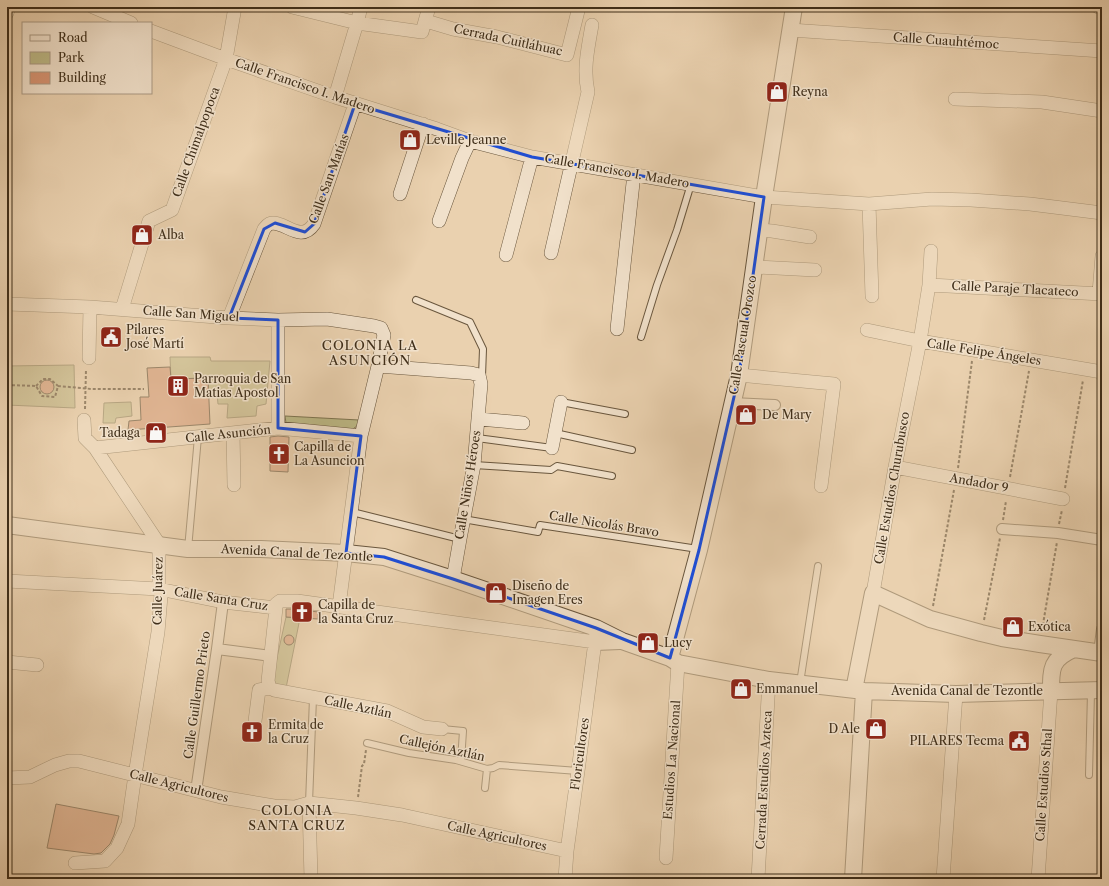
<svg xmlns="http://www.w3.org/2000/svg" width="1109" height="886" viewBox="0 0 1109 886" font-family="'Libre Caslon Text',serif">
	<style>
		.green { fill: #bdb986; stroke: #7e7450 }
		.building { fill: #d79473; stroke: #3f2e19 }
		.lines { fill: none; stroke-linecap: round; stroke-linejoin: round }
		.service-casing { stroke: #6a573e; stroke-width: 8 }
		.pedestrian-casing { stroke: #6a573e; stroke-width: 12 }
		.minor-casing { stroke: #6a573e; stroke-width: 14 }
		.tertiary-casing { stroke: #6a573e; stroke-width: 18 }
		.path { stroke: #3f2e19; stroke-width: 2; stroke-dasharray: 3 2; stroke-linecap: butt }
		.service { stroke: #f1e1cb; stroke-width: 6 }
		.pedestrian { stroke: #f1e1cb; stroke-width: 10 }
		.minor { stroke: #f1e1cb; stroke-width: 13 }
		.tertiary { stroke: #f1e1cb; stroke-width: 16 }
		.marked { fill: none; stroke: #1d4ed8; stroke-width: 3; stroke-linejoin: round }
		.labels { text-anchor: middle; stroke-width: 3; stroke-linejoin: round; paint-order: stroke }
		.street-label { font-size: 12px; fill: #3f2e19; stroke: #f1e1cb }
		.poi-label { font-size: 12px; fill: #3f2e19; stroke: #f1e1cb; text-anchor: start }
		.neighbourhood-label { font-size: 13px; letter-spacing: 1px; fill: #3f2e19; stroke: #f1e1cb }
	</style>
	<rect width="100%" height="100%" fill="#ead1af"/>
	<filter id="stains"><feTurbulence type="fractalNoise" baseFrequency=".005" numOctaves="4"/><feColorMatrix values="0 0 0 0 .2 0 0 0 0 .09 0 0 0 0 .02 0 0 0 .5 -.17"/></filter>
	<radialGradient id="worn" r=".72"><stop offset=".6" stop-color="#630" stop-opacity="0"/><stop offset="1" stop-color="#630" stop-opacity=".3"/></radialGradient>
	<path class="green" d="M170,357H210L211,361H270L266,404L257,406L256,416L227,418L228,404H218L217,393H208V378L171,379Z
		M74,365L75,408L7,405V366Z
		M131,402L132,416L116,418L115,423H103L104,403Z
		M285,416L359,420L357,426L350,431L286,423Z
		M286,617L300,618L286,688L276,686L273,676Z"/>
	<path class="building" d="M170,367L171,379L208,378L210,424L128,430L129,421L141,420L140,397H149L147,368Z
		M40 387a7 7 0 1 1 14 0a7 7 0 1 1-14 0Z
		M278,436L289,437L288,472L270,471V437Z
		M286,609H296L318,612V619L286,617Z
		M284 640a5 5 0 1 1 10 0a5 5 0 1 1-10 0Z
		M248,724L250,728L254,729L258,728L256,742L246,740Z
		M56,804L119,816L114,835L110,844L101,853L94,854L47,848Z"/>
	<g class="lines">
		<g class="service-casing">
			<path id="service" d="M416,300L470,322L483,349L482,376
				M641,337L657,285L677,230L691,184
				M561,402L625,414
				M555,433L632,450
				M477,438L552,448
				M474,465L551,470L557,466L612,476
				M352,512L460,539
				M463,519L538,532L540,525L698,549
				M188,549L198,437
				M800,683L818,566
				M442,729L463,731L461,761
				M367,743L409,753L456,760L487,769L493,768L499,765L578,771
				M1089,775L1091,692
				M485,788L487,769
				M309,803L313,698"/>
		</g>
		<g class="pedestrian-casing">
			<path id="pedestrian" d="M732,403L775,405
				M1002,529L1058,533L1102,540
				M217,649L271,656
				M1099,653L1102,629
				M196,791L217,649L223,602"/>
		</g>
		<g class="minor-casing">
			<path id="minor" d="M93,7L131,23
				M292,7L357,23L422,32L429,7
				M1098,7H1102
				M7,13L9,7
				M426,21L453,29L497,37L567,55L579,7
				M790,30L1102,51
				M151,31L226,59L335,97L437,129L470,141L532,157L764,197L869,204L932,199L971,200L1030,204L1102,213
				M335,97L357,23L361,7
				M955,99L1042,102L1102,111
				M400,194L423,124
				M869,204L872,296
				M439,221L462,158L470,141
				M759,230L772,231L810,237
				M551,253L588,92C583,69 588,48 592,25
				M506,255L532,157
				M755,267L815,270
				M929,285L1102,294
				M1099,293L1102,256
				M7,304L90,307L229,318L278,320L327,319L374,326L381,328L384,335L378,366L361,436L339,606
				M122,309L149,221L172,210L226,59L235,7
				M229,318L264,229C265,228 267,225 269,224C283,218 300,245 314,224L355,104
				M617,329L634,174
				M867,330L920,341L1102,372
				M89,358L90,307
				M378,366L471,373L479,375L481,384L474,465L460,539L453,579
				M739,375L834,384L821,486
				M479,419L523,423
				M278,428V320
				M233,433L234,485
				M95,448L278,428L361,436
				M552,448L561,402
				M895,467L1063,499
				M7,581L159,589L223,602L276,608V604L280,601H297L595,642
				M873,593L895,467L920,341L929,285L931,251
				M7,662L37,665
				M270,688L274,690L387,711L423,727L442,729
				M270,688L268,681L276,608
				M255,721L259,690L270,688
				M7,778L30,777L55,765L69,761H79L221,797L274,806L295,807L309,803L356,808L402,815L567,851
				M309,803L311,879
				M666,858L678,663
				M75,863L105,861L117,848L128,824L135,775L158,632L161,596L159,589V544L95,448L85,438L84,420
				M565,879L567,851L578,771L596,634
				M758,879L769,680
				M943,879L956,694
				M1038,879L1051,691"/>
		</g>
		<g class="tertiary-casing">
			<path id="tertiary" d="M7,525L188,549H261L346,553L384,557L453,579L596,628L622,641L670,658L678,663L769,680L864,691L956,694L1102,690
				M595,642L620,641
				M670,658L699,550L739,375L764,197L794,7
				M854,690L873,593L930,619L981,633L1002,638L1040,644L1102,653
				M1051,691C1051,668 1051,659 1074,649
				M853,879L864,691"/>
		</g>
		<path class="path" d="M7,385L36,386L42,396L55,397L58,386L92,389H144
			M36,386L43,379H50L58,386
			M85,409L86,369
			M958,468L972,361
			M1010,477L1029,371
			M1065,488L1083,380
			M1003,520L1006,501
			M1059,524L1062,510
			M933,606L954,490
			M984,620L1000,538
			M1042,630L1057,542
			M358,797L362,766L364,764L366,750"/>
		<use href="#service" class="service"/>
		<use href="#pedestrian" class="pedestrian"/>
		<use href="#minor" class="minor"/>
		<use href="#tertiary" class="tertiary"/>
	</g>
	<path d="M0 0H1109V886H0ZM355,104L532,157L764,197L739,375L699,550L670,658L596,628L453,579L384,557L346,553L361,436L278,428V320L229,318L264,229L275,223L305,232L314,224Z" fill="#ead1af" fill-opacity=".55" fill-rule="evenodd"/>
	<path class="marked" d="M355,104L532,157L764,197L739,375L699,550L670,658L596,628L453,579L384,557L346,553L361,436L278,428V320L229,318L264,229L275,223L305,232L314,224Z"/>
	<defs>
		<g id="shop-square" transform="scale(1.15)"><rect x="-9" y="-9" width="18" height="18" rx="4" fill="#8f2418" stroke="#f1e1cb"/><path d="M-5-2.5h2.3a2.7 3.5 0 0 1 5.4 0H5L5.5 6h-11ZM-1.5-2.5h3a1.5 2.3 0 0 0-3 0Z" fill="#fff"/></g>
		<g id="civic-square" transform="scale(1.15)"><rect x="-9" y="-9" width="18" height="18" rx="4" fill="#8f2418" stroke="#f1e1cb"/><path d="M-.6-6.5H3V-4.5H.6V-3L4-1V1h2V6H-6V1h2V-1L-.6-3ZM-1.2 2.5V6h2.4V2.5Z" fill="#fff"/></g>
		<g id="building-square" transform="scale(1.15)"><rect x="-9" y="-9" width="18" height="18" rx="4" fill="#8f2418" stroke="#f1e1cb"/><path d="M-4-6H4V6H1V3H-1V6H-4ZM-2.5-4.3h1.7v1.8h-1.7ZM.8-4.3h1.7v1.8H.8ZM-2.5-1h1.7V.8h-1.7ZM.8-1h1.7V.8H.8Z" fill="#fff"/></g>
		<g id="church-square" transform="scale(1.15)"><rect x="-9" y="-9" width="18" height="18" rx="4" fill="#8f2418" stroke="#f1e1cb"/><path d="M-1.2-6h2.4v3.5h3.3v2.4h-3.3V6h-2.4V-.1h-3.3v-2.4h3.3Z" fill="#fff"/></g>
	</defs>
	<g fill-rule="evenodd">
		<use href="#shop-square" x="777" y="92"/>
		<use href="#shop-square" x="410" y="140"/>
		<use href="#shop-square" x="142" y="235"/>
		<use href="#civic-square" x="111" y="337"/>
		<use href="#building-square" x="178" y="386"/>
		<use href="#shop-square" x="746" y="415"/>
		<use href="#shop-square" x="156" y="433"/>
		<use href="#church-square" x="279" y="454"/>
		<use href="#shop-square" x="496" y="593"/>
		<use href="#church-square" x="302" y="612"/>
		<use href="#shop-square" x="1013" y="627"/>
		<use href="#shop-square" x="648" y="643"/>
		<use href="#shop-square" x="741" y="689"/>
		<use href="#shop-square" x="876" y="729"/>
		<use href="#church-square" x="252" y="732"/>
		<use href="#civic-square" x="1019" y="741"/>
	</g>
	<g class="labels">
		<g class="street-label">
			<text transform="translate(508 40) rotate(12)" y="4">Cerrada Cuitláhuac</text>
			<text transform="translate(946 41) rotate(4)" y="4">Calle Cuauhtémoc</text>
			<text transform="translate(305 86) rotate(19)" y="4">Calle Francisco I. Madero</text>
			<text transform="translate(196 142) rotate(-70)" y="4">Calle Chimalpopoca</text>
			<text transform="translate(617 171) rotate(10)" y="4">Calle Francisco I. Madero</text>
			<text transform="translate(329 179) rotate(-70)" y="4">Calle San Matías</text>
			<text transform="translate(1015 289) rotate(3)" y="4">Calle Paraje Tlacateco</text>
			<text transform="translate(191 314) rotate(4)" y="4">Calle San Miguel</text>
			<text transform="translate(743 335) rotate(-81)" y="4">Calle Pascual Orozco</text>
			<text transform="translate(984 352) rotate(9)" y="4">Calle Felipe Ángeles</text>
			<text transform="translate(228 434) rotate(-6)" y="4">Calle Asunción</text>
			<text transform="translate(979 483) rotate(10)" y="4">Andador 9</text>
			<text transform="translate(468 485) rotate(-81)" y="4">Calle Niños Héroes</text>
			<text transform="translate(892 488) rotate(-80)" y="4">Calle Estudios Churubusco</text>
			<text transform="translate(604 524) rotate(9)" y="4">Calle Nicolás Bravo</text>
			<text transform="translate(297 553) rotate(3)" y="4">Avenida Canal de Tezontle</text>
			<text transform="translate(158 591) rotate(-89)" y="4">Calle Juárez</text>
			<text transform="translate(221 599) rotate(9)" y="4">Calle Santa Cruz</text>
			<text x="967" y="695">Avenida Canal de Tezontle</text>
			<text transform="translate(197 695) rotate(-82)" y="4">Calle Guillermo Prieto</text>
			<text transform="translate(358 707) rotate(12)" y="4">Calle Aztlán</text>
			<text transform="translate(442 748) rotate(12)" y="4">Callejón Aztlán</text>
			<text transform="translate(580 754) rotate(-82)" y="4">Floricultores</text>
			<text transform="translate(672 760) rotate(-86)" y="4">Estudios La Nacional</text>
			<text transform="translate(764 780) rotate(-87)" y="4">Cerrada Estudios Azteca</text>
			<text transform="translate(1044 785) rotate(-86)" y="4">Calle Estudios Sthal</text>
			<text transform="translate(179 786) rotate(14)" y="4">Calle Agricultores</text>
			<text transform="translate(497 836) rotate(12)" y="4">Calle Agricultores</text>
		</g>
		<g class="poi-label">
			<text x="792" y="96">Reyna</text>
			<text x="426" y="144">Leville Jeanne</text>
			<text x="158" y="239">Alba</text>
			<text x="126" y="334">Pilares<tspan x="126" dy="14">José Martí</tspan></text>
			<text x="194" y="383">Parroquia de San<tspan x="194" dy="14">Matias Apostol</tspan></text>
			<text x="762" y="419">De Mary</text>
			<text x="140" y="437" text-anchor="end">Tadaga</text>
			<text x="294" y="451">Capilla de<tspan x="294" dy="14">La Asuncion</tspan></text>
			<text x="512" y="590">Diseño de<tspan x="512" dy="14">Imagen Eres</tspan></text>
			<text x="318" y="609">Capilla de<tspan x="318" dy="14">la Santa Cruz</tspan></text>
			<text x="1028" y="631">Exótica</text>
			<text x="664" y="647">Lucy</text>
			<text x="756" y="693">Emmanuel</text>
			<text x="268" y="729">Ermita de<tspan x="268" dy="14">la Cruz</tspan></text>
			<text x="860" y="733" text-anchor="end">D Ale</text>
			<text x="1004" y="745" text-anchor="end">PILARES Tecma</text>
		</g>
		<g class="neighbourhood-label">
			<text x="370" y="350">COLONIA LA<tspan x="370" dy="15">ASUNCIÓN</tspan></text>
			<text x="297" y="815">COLONIA<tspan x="297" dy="15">SANTA CRUZ</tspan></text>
		</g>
	</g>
	<rect width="1109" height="886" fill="none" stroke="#ead1af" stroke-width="24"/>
	<rect x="8" y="8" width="1093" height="870" fill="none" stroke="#3f2e19" stroke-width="2"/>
	<rect x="12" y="12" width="1085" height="862" fill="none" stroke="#3f2e19"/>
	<rect x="22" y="22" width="130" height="72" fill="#f1e1cb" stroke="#aa9984"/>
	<rect x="30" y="35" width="20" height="6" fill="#f1e1cb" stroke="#aa9984"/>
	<text x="58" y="42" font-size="12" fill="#3f2e19">Road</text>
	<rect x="30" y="52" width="20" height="12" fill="#bdb986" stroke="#aa9984"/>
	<text x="58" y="62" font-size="12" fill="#3f2e19">Park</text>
	<rect x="30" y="72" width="20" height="12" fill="#d79473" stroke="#aa9984"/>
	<text x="58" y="82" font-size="12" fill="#3f2e19">Building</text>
	<rect width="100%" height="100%" filter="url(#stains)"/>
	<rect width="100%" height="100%" fill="url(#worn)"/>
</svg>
